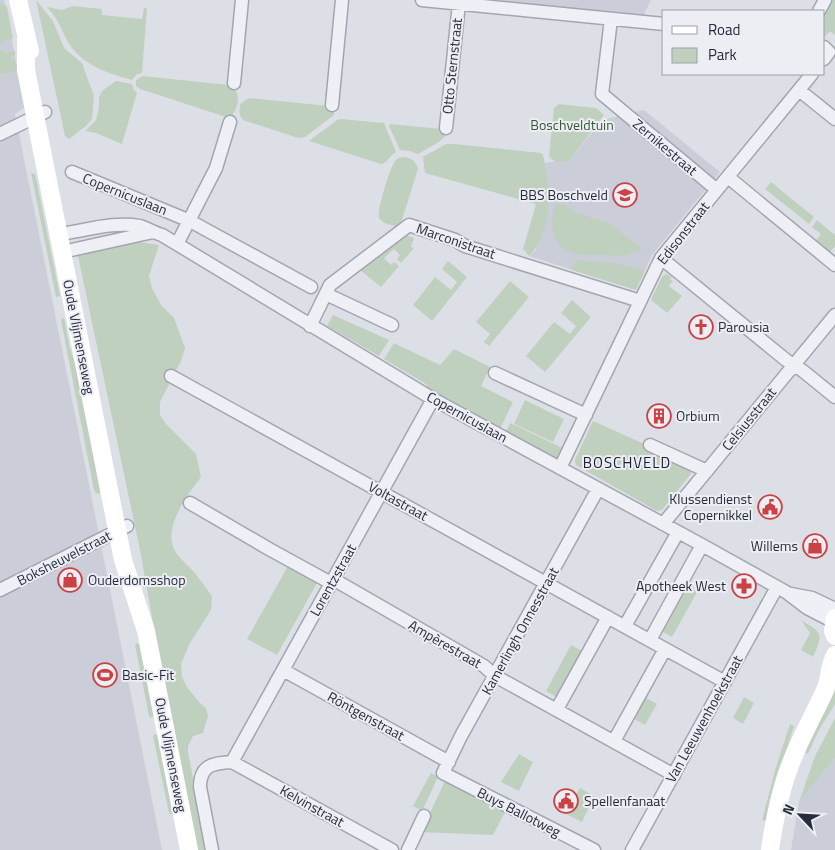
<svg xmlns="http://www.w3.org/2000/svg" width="835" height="850" viewBox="0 0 835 850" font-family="'Titillium Web',sans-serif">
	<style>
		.built { fill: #cbced8 }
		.green { fill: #c0d0be }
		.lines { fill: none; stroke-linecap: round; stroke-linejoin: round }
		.street-casing { stroke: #a3a6b0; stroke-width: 15 }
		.street { stroke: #eff0f5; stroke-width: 12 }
		.secondary { stroke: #fff; stroke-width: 18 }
		.labels { text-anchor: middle; stroke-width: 4; stroke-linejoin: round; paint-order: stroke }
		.street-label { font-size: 14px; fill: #272c3c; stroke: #eceef4 }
		.park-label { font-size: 14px; fill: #365834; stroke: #eceef4 }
		.poi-label { font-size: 14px; fill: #272c3c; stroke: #eceef4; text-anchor: start }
		.neighbourhood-label { font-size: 15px; letter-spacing: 1px; fill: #191d2d; stroke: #eceef4 }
	</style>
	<rect width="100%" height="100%" fill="#dddfe6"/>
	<path class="built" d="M0,0H4L25,107L15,114L162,850H0Z
		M499,0H651L643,16Z
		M644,110L720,172L652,255L636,290L529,256L536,250L548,184L545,163L555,161L560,163L569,161L602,120Z
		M835,758V850H791L799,802Z"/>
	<path class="green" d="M36,0L53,21L64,48L82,63L94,96L92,119L86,126L69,139L65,136Z
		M832,0H835V35L830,31L824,38V17Z
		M4,4L7,7L13,39L3,41L0,45V5Z
		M73,6L102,9V15L142,19L144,8H147L142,73L137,74L132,80C109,74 83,65 69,44C66,40 65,35 62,30C59,22 53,14 47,7L62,10Z
		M0,49L5,53L15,51V55L10,56L11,60H15L16,70L14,72L0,74Z
		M143,76L228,85L232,87L237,92L238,103L234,113L231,116L226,117L140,89L136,86V80Z
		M116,81L132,84L134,90L137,93L122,144L96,133L85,131L96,120L99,108V97L102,91Z
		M249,98L329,106L334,110V115L305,137L298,138L243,120C238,114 239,110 241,103Z
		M559,104L596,108L604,115L569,161L560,163L551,159L549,156L554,108Z
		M341,119L384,123L396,152C390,155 388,163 381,164L309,141L337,120Z
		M390,124L442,129L446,133V135L439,142L418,154L410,151L400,150L389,126Z
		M446,144H454L541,153L543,155C551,186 554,231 529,256L523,249L536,204L425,173L423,157Z
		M404,157C412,158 416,161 418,169L401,223L397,226C389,225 384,224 379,218C377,210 389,170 394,163C396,159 399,157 404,157Z
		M31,173L35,174L36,178L60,296L56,297Z
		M771,182L814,217L809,224L765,189Z
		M556,203C562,202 570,207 574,212L607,222L641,247V250C631,256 615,256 603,255C593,255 582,256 572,253C551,246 548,221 556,203Z
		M817,220L835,235V246L829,253L815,242L821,234L812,227Z
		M403,234L414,238L411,247L414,248L401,263L397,259L400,255L394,249L384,258L391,265L394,262L399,266L381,287L359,269Z
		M139,242L159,245L149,276L152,288L161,305L174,318L185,348L181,361L160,402V415L166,424L196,454L201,477C188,494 162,528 175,551C181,561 192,568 198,577C203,583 207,590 212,596L211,610L190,643L181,664L182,677L187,687L199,702L206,708L208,716L203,733L193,736L188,746V752L207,850H198L155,634L140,550L78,256L80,252L122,243Z
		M576,260L613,263L645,270L636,290L572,270V266Z
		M448,261L467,277L432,321L413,305L435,277L451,290L457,282L442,269Z
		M666,274L672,277L670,279L673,281L669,286L682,296L667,313L651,300L662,277Z
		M510,281L529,297L489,346L484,342L490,334L476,322Z
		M572,300L591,317L545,372L526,356L554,322L570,334L576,326L561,313Z
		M333,315L389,340L379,356L327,326Z
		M64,318L70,349L76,365L103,492L97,494L94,490L61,320Z
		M394,343L440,365L454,349L490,367L481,386L513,402L500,429L428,388L426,384L384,359Z
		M525,400L564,419L553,442L514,424Z
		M593,421L651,447L693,471L662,510L657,511L576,465L575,460Z
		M510,423L565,449L559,458H554L506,432Z
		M288,566L317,583L277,655L247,639Z
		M683,584L697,592L672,637L658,629Z
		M801,620C822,633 824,633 813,657L801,650L810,633Z
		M137,643L139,644L154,716L151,718L149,716L135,645Z
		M571,645L586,653L560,699L546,691Z
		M835,688V704L819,730L808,754L804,752Z
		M643,696L657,704L645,725L631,717Z
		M744,697L754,703L743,724L733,718Z
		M835,718V758L799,802L815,756Z
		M790,724L794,726L778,777L767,821L762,820L776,767Z
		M155,734L158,735L173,813L171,815L169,813L153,736Z
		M519,754L533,762L519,791L501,782Z
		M431,773L438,777L422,811L413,806Z
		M445,781L505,812L493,835L421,832Z
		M580,788L594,796L582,822L564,813Z"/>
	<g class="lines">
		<g class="street-casing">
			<path id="street" d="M422,0L664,24
				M819,11L825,0
				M611,19L602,94L717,190
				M824,47L829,52L824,59
				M234,83L242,0
				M799,90L835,119
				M332,105L342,0
				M446,128L459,3
				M0,134L45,112
				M72,172L190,221L311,287
				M728,177L835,265
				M58,234C85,231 113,221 140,226C147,228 154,233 162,235L433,399L702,545L786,592L807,608L834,622
				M177,244L216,168L230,122
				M62,252L153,232
				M661,258L786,360L803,371L835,397
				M326,294L392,325
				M310,326L330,285L409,225L455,240L465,246L640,301
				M495,373L586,415
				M171,376L725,682
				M650,445L707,471
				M560,468L661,258L812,74
				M190,503L269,549L331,583
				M663,524L835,315
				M333,579L484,666L495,676L674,775
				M0,590L127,526
				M791,594L812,598L835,609
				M625,626L678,532
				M650,640L702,545
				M283,670L449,762
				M557,709L608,617
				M614,741L665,649
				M232,762L433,399
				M232,762L392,850
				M212,850L200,787C200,765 213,763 232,762
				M408,850L424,816
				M594,850L443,773L461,736L598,489
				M632,850L777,587"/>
		</g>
		<use href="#street" class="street"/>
		<path class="secondary" d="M18,0L30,51
			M26,40V70L123,560L146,631L189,850
			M835,618L833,631L835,636
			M770,850C774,822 779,795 789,768C799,740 814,715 826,688C830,677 829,666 835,655"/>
	</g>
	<defs>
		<g id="school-ring" transform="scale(1.25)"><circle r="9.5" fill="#eceef4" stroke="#cb4245" stroke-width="1.5"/><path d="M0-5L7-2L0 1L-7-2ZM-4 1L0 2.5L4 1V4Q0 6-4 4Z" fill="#cb4245"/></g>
		<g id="church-ring" transform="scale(1.25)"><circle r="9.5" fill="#eceef4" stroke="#cb4245" stroke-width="1.5"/><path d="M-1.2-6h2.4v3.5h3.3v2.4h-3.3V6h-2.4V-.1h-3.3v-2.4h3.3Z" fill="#cb4245"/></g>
		<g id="building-ring" transform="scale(1.25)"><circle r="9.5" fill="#eceef4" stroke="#cb4245" stroke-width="1.5"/><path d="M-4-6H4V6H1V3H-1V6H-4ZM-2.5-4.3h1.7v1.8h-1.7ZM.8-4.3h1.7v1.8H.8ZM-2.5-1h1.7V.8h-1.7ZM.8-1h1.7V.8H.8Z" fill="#cb4245"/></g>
		<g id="civic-ring" transform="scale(1.25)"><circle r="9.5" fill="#eceef4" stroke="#cb4245" stroke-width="1.5"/><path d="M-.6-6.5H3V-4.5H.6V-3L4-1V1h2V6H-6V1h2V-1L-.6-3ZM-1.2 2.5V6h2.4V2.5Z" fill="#cb4245"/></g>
		<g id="shop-ring" transform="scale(1.25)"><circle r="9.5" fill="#eceef4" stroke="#cb4245" stroke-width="1.5"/><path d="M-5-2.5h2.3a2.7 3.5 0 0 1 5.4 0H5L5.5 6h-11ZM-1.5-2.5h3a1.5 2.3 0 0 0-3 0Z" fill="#cb4245"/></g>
		<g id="pharmacy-ring" transform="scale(1.25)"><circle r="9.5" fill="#eceef4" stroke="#cb4245" stroke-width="1.5"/><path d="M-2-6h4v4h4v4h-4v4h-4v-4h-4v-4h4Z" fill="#cb4245"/></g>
		<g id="stadium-ring" transform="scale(1.25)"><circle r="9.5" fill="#eceef4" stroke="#cb4245" stroke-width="1.5"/><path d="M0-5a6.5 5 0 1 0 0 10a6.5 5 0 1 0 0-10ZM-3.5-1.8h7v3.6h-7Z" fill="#cb4245"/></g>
	</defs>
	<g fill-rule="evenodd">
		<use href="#school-ring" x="625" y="195"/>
		<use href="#church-ring" x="701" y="327"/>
		<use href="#building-ring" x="659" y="416"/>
		<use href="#civic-ring" x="770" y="507"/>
		<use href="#shop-ring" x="815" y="546"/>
		<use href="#shop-ring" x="70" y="580"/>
		<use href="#pharmacy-ring" x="744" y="586"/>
		<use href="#stadium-ring" x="105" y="675"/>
		<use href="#civic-ring" x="566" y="801"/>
	</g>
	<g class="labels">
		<g class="street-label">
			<text transform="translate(452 66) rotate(-84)" y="5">Otto Sternstraat</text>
			<text transform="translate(665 147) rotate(40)" y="5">Zernikestraat</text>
			<text transform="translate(125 194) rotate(22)" y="5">Copernicuslaan</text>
			<text transform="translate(683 233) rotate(-52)" y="5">Edisonstraat</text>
			<text transform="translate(456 241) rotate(19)" y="5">Marconistraat</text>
			<text transform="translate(79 337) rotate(79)" y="5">Oude Vlijmenseweg</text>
			<text transform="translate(467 417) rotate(29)" y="5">Copernicuslaan</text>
			<text transform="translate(749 419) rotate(-51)" y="5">Celsiusstraat</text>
			<text transform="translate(398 501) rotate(29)" y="5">Voltastraat</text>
			<text transform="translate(64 558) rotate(-27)" y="5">Boksheuvelstraat</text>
			<text transform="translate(333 580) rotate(-61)" y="5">Lorentzstraat</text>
			<text transform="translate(520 631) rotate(-61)" y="5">Kamerlingh Onnesstraat</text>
			<text transform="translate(445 644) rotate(30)" y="5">Ampèrestraat</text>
			<text transform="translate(366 716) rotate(29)" y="5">Röntgenstraat</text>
			<text transform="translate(704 719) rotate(-61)" y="5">Van Leeuwenhoekstraat</text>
			<text transform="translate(171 755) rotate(79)" y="5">Oude Vlijmenseweg</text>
			<text transform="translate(312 806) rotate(29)" y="5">Kelvinstraat</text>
			<text transform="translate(519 812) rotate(27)" y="5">Buys Ballotweg</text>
		</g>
		<g class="park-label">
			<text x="572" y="130">Boschveldtuin</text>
		</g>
		<g class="poi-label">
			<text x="608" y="200" text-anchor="end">BBS Boschveld</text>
			<text x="718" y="332">Parousia</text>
			<text x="676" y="421">Orbium</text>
			<text x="752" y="504" text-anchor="end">Klussendienst<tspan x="752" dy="16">Copernikkel</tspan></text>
			<text x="798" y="551" text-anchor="end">Willems</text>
			<text x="88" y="585">Ouderdomsshop</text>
			<text x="726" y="591" text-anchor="end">Apotheek West</text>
			<text x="122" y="680">Basic-Fit</text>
			<text x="584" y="806">Spellenfanaat</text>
		</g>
		<g class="neighbourhood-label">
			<text x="627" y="468">BOSCHVELD</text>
		</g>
	</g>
	<rect x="662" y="10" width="162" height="65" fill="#eceef4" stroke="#9da0aa"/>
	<rect x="672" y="26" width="25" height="8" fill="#ffffff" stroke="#9da0aa"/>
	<text x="708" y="35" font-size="15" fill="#272c3c">Road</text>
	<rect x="672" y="48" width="25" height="15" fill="#c0d0be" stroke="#9da0aa"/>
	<text x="708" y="60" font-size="15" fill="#272c3c">Park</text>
	<g transform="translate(800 815) rotate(295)" stroke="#eceef4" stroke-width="4" paint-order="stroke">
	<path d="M0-4L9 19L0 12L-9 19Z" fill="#272c3c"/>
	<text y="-8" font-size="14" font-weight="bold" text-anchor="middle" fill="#272c3c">N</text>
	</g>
</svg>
